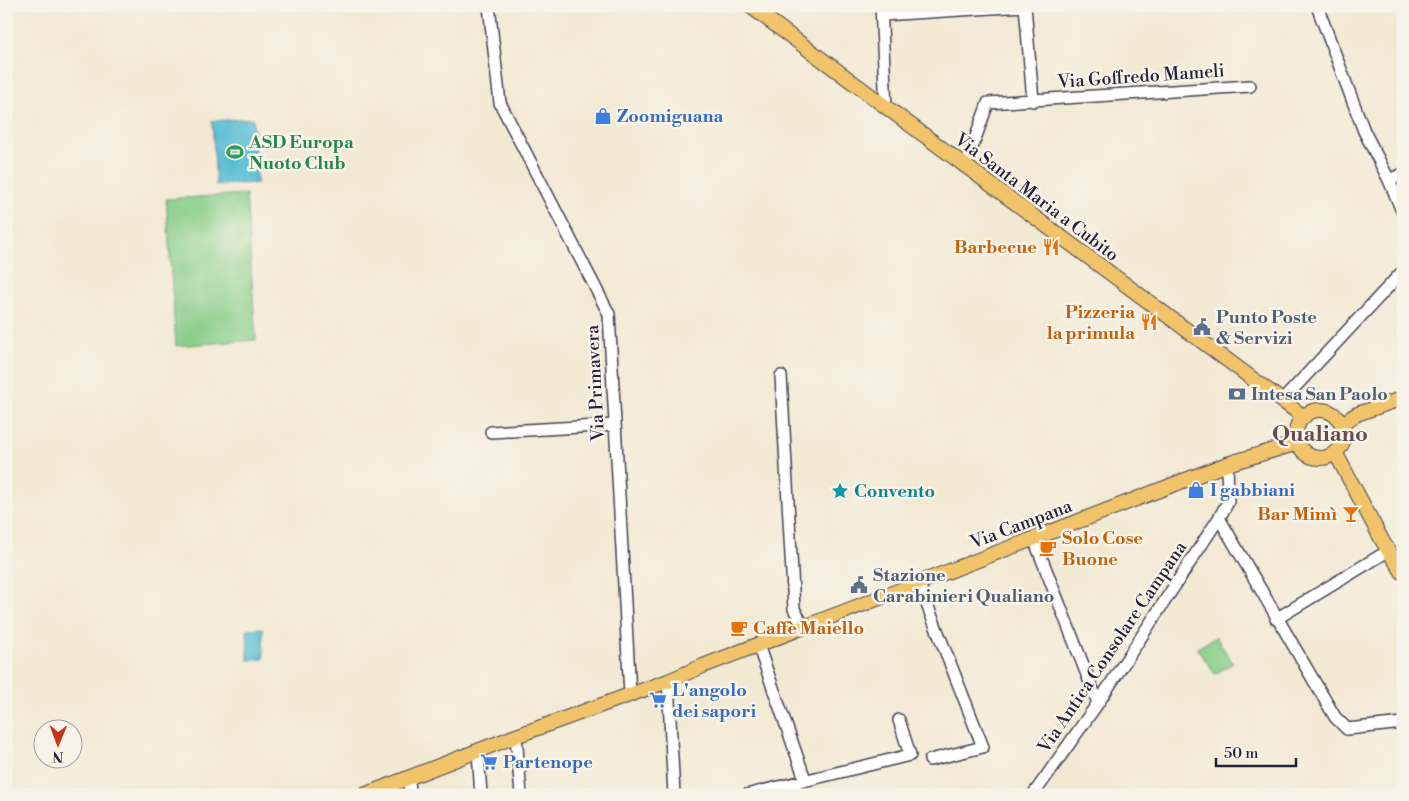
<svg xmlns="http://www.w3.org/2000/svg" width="1409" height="801" viewBox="0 0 1409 801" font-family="'Libre Bodoni',serif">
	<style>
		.green { fill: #86cd88; stroke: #547862 }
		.water { fill: #55bdd3; stroke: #3c7087 }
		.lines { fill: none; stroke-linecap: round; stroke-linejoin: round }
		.minor-casing { stroke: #414052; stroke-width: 14 }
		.major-casing { stroke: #414052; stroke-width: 16 }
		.minor { stroke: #fff; stroke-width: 11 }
		.major { stroke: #f1c36a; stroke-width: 14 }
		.labels { text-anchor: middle; stroke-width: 5; stroke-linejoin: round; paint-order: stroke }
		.street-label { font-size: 18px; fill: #22223b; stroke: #f7f3e8 }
		.shop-label { font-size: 18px; font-weight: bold; fill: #366cbe; stroke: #f7f3e8; text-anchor: start }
		.leisure-label { font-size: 18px; font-weight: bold; fill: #27864d; stroke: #f7f3e8; text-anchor: start }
		.food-label { font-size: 18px; font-weight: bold; fill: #c56008; stroke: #f7f3e8; text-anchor: end }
		.service-label { font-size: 18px; font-weight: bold; fill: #4e5e75; stroke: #f7f3e8; text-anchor: start }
		.culture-label { font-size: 18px; font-weight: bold; fill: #0d838f; stroke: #f7f3e8; text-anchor: start }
		.district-label { font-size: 22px; font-weight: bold; fill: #644d4e; stroke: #f7f3e8 }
	</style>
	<rect width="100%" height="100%" fill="#f7f3e8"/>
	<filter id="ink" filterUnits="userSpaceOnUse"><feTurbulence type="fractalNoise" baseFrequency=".02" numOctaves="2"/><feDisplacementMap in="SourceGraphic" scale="10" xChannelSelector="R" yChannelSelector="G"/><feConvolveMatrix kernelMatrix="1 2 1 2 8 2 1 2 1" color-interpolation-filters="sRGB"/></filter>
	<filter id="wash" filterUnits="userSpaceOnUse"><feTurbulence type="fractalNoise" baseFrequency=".0096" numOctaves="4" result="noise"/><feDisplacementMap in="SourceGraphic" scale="20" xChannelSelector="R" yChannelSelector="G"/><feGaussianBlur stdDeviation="1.12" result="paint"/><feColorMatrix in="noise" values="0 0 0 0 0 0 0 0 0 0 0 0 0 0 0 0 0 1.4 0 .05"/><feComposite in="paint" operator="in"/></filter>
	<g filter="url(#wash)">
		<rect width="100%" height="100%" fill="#f2e9d3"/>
		<path class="green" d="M246,194L256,340L176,346L166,199Z
			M1216,637L1233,663L1215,674L1197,648Z"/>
		<path class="water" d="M253,118L257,183L216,185L212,121Z
			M263,628L264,659L248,660L247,629Z"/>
	</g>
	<g filter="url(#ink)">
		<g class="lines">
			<g class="minor-casing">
				<path id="minor" d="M489,6L500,103L609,314L630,694
					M881,6L886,108
					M1025,6L1033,101
					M1317,6L1364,131L1389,180L1403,213
					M882,15L1024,6
					M965,167L988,103L1250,86
					M1389,180L1403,174
					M781,376L794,609L804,627
					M1282,401L1403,271
					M491,432L615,425
					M1219,518L1335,717L1347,729L1403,723
					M1034,539L1098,703
					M919,584L983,747L930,760
					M1276,619L1388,551
					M758,645L805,779
					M668,681L674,795
					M516,736L521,795
					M478,752L481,795
					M409,779L410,795
					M746,795L910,755L899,720
					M1033,795L1098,703L1219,518L1228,502L1227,464"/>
			</g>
			<g class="major-casing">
				<path id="major" d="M750,6L1304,417
					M1296 434a24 24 0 1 1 48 0a24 24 0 1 1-48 0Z
					M1342,424L1357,414L1403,398
					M1335,452L1383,542L1403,573
					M364,795L516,736L668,681L703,666L1227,464L1298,443"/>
			</g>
			<use href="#minor" class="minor"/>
			<use href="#major" class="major"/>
		</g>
	</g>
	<defs>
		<g id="shop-bare" transform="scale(1.35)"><path d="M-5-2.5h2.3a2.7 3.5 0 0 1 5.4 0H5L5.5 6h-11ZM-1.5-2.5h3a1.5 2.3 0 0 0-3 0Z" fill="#3f7fe0" stroke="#f7f3e8" stroke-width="2.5" paint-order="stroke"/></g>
		<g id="stadium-bare" transform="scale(1.35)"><path d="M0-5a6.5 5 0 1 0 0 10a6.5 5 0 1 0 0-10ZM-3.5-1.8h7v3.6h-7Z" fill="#2e9e5b" stroke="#f7f3e8" stroke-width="2.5" paint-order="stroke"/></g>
		<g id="restaurant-bare" transform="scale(1.35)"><path d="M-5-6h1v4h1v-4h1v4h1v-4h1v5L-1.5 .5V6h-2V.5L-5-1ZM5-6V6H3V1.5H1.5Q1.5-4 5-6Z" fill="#e8710a" stroke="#f7f3e8" stroke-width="2.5" paint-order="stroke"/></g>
		<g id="civic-bare" transform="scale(1.35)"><path d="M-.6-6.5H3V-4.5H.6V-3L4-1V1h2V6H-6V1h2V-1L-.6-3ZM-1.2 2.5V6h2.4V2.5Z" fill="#5c6f8a" stroke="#f7f3e8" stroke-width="2.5" paint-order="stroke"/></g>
		<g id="bank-bare" transform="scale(1.35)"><path d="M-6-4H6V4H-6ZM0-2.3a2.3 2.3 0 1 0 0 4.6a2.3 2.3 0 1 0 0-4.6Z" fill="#5c6f8a" stroke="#f7f3e8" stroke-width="2.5" paint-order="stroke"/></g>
		<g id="sight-bare" transform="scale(1.35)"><path d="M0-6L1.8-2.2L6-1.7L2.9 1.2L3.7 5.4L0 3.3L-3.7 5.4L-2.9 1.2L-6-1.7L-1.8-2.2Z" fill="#0f9aa8" stroke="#f7f3e8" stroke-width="2.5" paint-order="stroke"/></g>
		<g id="bar-bare" transform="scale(1.35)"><path d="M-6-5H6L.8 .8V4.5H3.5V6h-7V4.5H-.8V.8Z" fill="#e8710a" stroke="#f7f3e8" stroke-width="2.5" paint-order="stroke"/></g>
		<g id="cafe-bare" transform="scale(1.35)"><path d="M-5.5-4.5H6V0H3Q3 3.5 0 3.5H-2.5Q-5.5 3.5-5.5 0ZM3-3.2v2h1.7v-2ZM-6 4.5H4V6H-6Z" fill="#e8710a" stroke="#f7f3e8" stroke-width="2.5" paint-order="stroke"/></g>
		<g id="supermarket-bare" transform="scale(1.35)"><path d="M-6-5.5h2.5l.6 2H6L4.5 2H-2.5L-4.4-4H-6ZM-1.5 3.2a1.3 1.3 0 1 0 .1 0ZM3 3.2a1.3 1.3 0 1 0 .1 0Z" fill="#3f7fe0" stroke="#f7f3e8" stroke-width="2.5" paint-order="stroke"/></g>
	</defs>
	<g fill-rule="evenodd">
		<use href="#shop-bare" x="603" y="116"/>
		<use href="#stadium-bare" x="235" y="152"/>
		<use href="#restaurant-bare" x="1051" y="247"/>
		<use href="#restaurant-bare" x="1149" y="322"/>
		<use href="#civic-bare" x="1202" y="327"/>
		<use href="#bank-bare" x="1237" y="394"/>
		<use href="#shop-bare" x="1196" y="490"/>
		<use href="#sight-bare" x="840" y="491"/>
		<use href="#bar-bare" x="1351" y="514"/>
		<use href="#cafe-bare" x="1048" y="548"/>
		<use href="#civic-bare" x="859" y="585"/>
		<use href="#cafe-bare" x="739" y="628"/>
		<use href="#supermarket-bare" x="658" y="700"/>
		<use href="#supermarket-bare" x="489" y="762"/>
	</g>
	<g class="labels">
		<g class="street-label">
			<text transform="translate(1141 76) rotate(-4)" y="6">Via Goffredo Mameli</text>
			<text transform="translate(1037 197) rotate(37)" y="6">Via Santa Maria a Cubito</text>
			<text transform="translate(595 383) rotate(-93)" y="6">Via Primavera</text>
			<text transform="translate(1021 524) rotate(-21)" y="6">Via Campana</text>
			<text transform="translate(1112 647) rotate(-56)" y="6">Via Antica Consolare Campana</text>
		</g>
		<g class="shop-label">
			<text x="617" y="122">Zoomiguana</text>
			<text x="1210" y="496">I gabbiani</text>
			<text x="672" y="696">L'angolo<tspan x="672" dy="21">dei sapori</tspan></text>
			<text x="503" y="768">Partenope</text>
		</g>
		<g class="leisure-label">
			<text x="249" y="148">ASD Europa<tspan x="249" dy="21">Nuoto Club</tspan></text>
		</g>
		<g class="food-label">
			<text x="1037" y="253">Barbecue</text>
			<text x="1135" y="318">Pizzeria<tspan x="1135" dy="21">la primula</tspan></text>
			<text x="1337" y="520">Bar Mimì</text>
			<text x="1062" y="544" text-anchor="start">Solo Cose<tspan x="1062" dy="21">Buone</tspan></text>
			<text x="753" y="634" text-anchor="start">Caffè Maiello</text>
		</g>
		<g class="service-label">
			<text x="1216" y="323">Punto Poste<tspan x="1216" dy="21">&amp; Servizi</tspan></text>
			<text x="1251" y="400">Intesa San Paolo</text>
			<text x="873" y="581">Stazione<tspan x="873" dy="21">Carabinieri Qualiano</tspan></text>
		</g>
		<g class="culture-label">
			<text x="854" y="497">Convento</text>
		</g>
		<g class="district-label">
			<text x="1320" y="441">Qualiano</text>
		</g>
	</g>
	<rect width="1409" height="801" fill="none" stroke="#f7f3e8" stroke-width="25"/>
	<g transform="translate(58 744) rotate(181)"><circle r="24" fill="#f7f3e8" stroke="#a29fa3"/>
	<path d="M0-4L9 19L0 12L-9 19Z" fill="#c8321e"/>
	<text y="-8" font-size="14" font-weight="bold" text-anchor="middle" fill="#22223b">N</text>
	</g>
	<path d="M1216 758v8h80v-8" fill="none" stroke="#22223b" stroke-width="2.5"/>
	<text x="1224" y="758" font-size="15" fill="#22223b" stroke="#f7f3e8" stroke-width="4" paint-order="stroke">50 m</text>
</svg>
